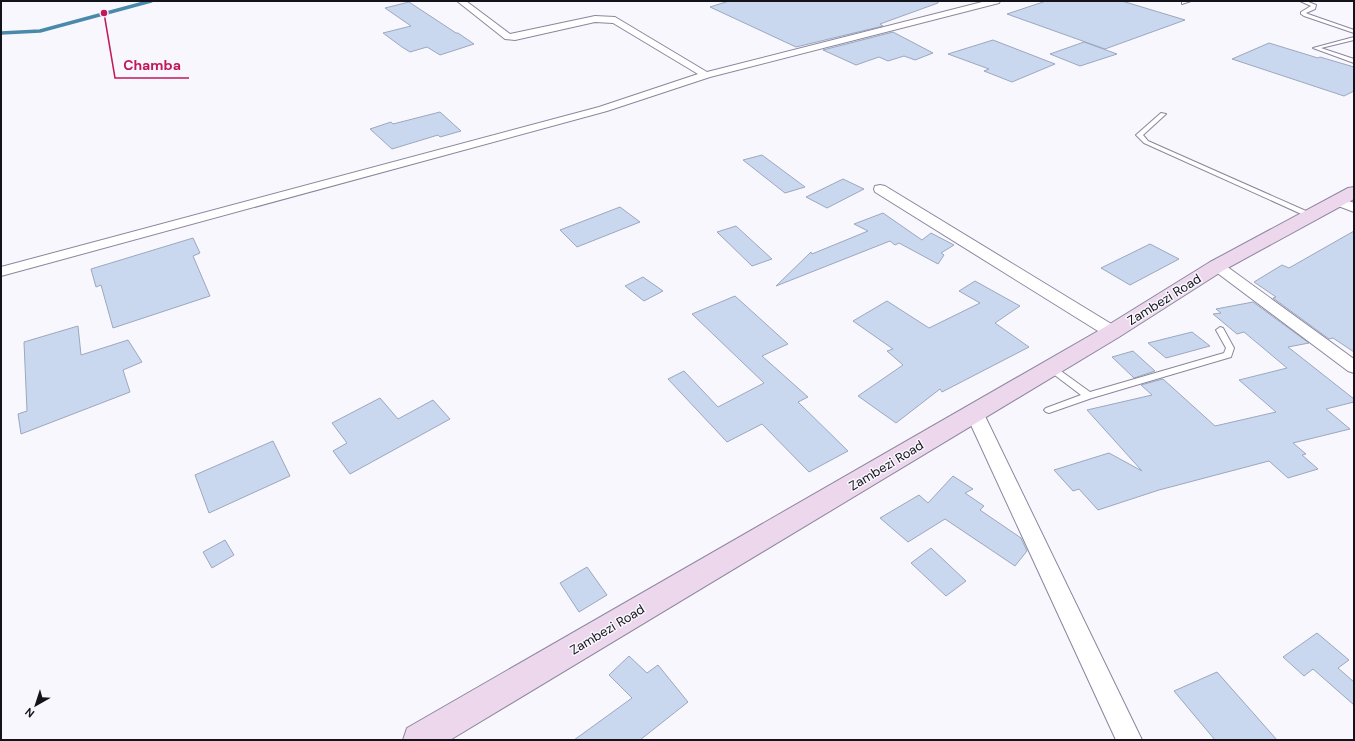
<svg xmlns="http://www.w3.org/2000/svg" width="1355" height="741" viewBox="0 0 1355 741" font-family="'DM Sans',sans-serif">
	<style>
		.lines { fill: none; stroke-linecap: round; stroke-linejoin: round }
		.stream { stroke: #498aaa; stroke-width: 3.5 }
		.building { fill: #c9d7ef; stroke: #9ba8bf }
		.service-casing { stroke: #8b869e; stroke-width: 2 }
		.minor-casing { stroke: #8b869e; stroke-width: 2 }
		.secondary-casing { stroke: #8b869e; stroke-width: 2 }
		.service { fill: #fff; fill-rule: evenodd }
		.minor { fill: #fff; fill-rule: evenodd }
		.secondary { fill: #edd7ed; fill-rule: evenodd }
		.labels { text-anchor: middle; stroke-width: 3; stroke-linejoin: round; paint-order: stroke }
		.street-label { font-size: 13px; fill: #14121b; stroke: #f8f7fd }
		.leader { fill: none; stroke: #c2185b; stroke-width: 1.5 }
		.callout-dot { fill: #c2185b; stroke: #f8f7fd; stroke-width: 1.5 }
		.callout-label { font-size: 14px; text-anchor: middle; font-weight: bold; fill: #c2185b; stroke: #f8f7fd; stroke-width: 3; stroke-linejoin: round; paint-order: stroke }
	</style>
	<rect width="100%" height="100%" fill="#f8f7fd"/>
	<g class="lines">
		<path class="stream" d="M1,33L40,31L151,1"/>
	</g>
	<path class="building" d="M729,1H938V3L880,24L883,26L796,47L710,7Z
		M1046,1H1122L1185,20L1105,49L1007,14Z
		M409,2L456,33H458L474,44L440,55L427,47L410,52L402,47L383,33L411,26L385,8Z
		M893,32L933,53L915,60L904,56L888,61L879,57L856,65L823,50Z
		M993,40L1055,64L1012,82L984,71L989,69L948,54Z
		M1084,42L1117,54L1080,66L1050,54Z
		M1269,43L1318,58L1320,57L1354,67V91L1344,96L1232,59Z
		M440,112L461,131L440,137L438,135L392,149L370,129L391,122L393,124Z
		M762,155L805,187L785,193L743,160Z
		M843,179L864,189L827,208L806,197Z
		M620,207L640,222L577,247L560,230Z
		M883,213L922,240L931,233L954,245L941,253L944,255L938,264L899,243L895,245L890,241L776,286L811,252L812,254L868,231L854,224Z
		M736,226L772,259L752,266L717,232Z
		M1354,231V352L1333,338L1329,339L1273,298L1276,297L1254,282L1282,265L1289,268Z
		M193,238L200,253L193,256L210,296L113,328L101,285L96,287L91,269Z
		M1150,244L1179,259L1130,285L1101,268Z
		M643,277L663,291L644,301L625,286Z
		M975,281L1020,306L995,323L1029,347L942,392L940,389L896,423L858,396L903,365L887,351L893,349L853,321L887,301L929,328L980,303L959,291Z
		M735,296L788,344L762,356L808,397L798,402L848,451L809,472L762,424L727,442L668,379L684,371L718,407L764,383L692,314Z
		M1253,302L1309,343L1288,347L1354,399V402L1326,409L1350,429L1293,443L1306,454L1302,455L1318,469L1288,478L1269,461L1159,490L1098,510L1079,489L1073,491L1054,470L1109,453L1142,471L1087,410L1152,395L1141,385L1163,379L1215,426L1276,412L1239,380L1287,368L1244,332L1237,334L1213,314L1221,313L1216,309Z
		M78,326L81,355L128,340L142,362L123,370L130,392L21,434L18,414L27,411L24,342Z
		M1192,332L1210,346L1166,358L1148,343Z
		M1133,351L1155,371L1134,378L1112,357Z
		M380,398L398,419L433,400L450,419L350,474L333,451L347,443L332,423Z
		M273,441L290,476L209,513L195,475Z
		M953,476L973,489L965,493L984,506L980,510L1021,538L1027,551L1015,566L945,519L908,542L880,518L919,495L928,503Z
		M225,540L234,555L212,568L203,552Z
		M931,548L966,581L946,596L911,563Z
		M587,567L607,595L579,612L560,583Z
		M1317,633L1349,660L1338,668L1354,682V705L1313,669L1304,676L1283,657Z
		M629,656L647,673L658,665L688,702L640,740H574L632,698L609,675Z
		M1217,672L1277,740H1215L1174,691Z"/>
	<g class="lines">
		<g class="service-casing">
			<path id="service" d="M1185,1H1191L1182,4V2Z
				M1300,1H1306L1316,5L1315,9L1306,13L1308,14L1354,30V33L1304,16L1301,14V12L1311,6Z
				M1354,37V40L1321,48L1354,59V63L1313,48Z
				M1161,113L1166,114L1143,135L1148,141L1315,215L1314,217H1308L1144,143L1136,135Z
				M1220,327L1223,328L1234,348L1231,357L1092,398L1049,413L1046,412L1044,410L1046,408L1081,395L1048,370L1047,368L1048,366H1054L1090,392L1224,353L1226,348L1216,330Z"/>
		</g>
		<g class="minor-casing">
			<path id="minor" d="M457,1H466L510,34L595,16L615,17L707,72L986,1H1000L999,3L710,77L607,111L1,276V267L599,107L698,74L613,23L595,22L515,40L505,39Z
				M880,185L885,186L1118,328L1120,332L1118,336L1112,337L1106,336L875,192L874,189L875,186Z
				M1338,197L1354,203V212L1333,204L1331,201L1333,198Z
				M1217,262L1222,263L1354,359V373L1348,371L1212,269L1210,266L1212,263Z
				M974,405L980,407L983,412L1142,740H1116L965,412L968,407Z"/>
		</g>
		<g class="secondary-casing">
			<path id="secondary" d="M1354,187V199L1224,270L1119,337L450,740H403L407,728L1105,327L1210,262L1348,188Z"/>
		</g>
		<use href="#service" class="service"/>
		<use href="#minor" class="minor"/>
		<use href="#secondary" class="secondary"/>
	</g>
	<g class="labels">
		<g class="street-label">
			<text transform="translate(1164 299) rotate(-32)" y="5">Zambezi Road</text>
			<text transform="translate(886 465) rotate(-31)" y="5">Zambezi Road</text>
			<text transform="translate(607 629) rotate(-31)" y="5">Zambezi Road</text>
		</g>
	</g>
	<path class="leader" d="M104 13L115 78H189"/>
	<circle class="callout-dot" cx="104" cy="13" r="4"/>
	<g class="callout-label">
		<text x="152" y="70">Chamba</text>
	</g>
	<rect width="1355" height="741" fill="none" stroke="#14121b" stroke-width="4"/>
	<g transform="translate(36 705) rotate(219)" stroke="#f8f7fd" stroke-width="3" paint-order="stroke">
	<path d="M0-3L7 15L0 10L-7 15Z" fill="#14121b"/>
	<text y="-6" font-size="11" font-weight="bold" text-anchor="middle" fill="#14121b">N</text>
	</g>
</svg>
